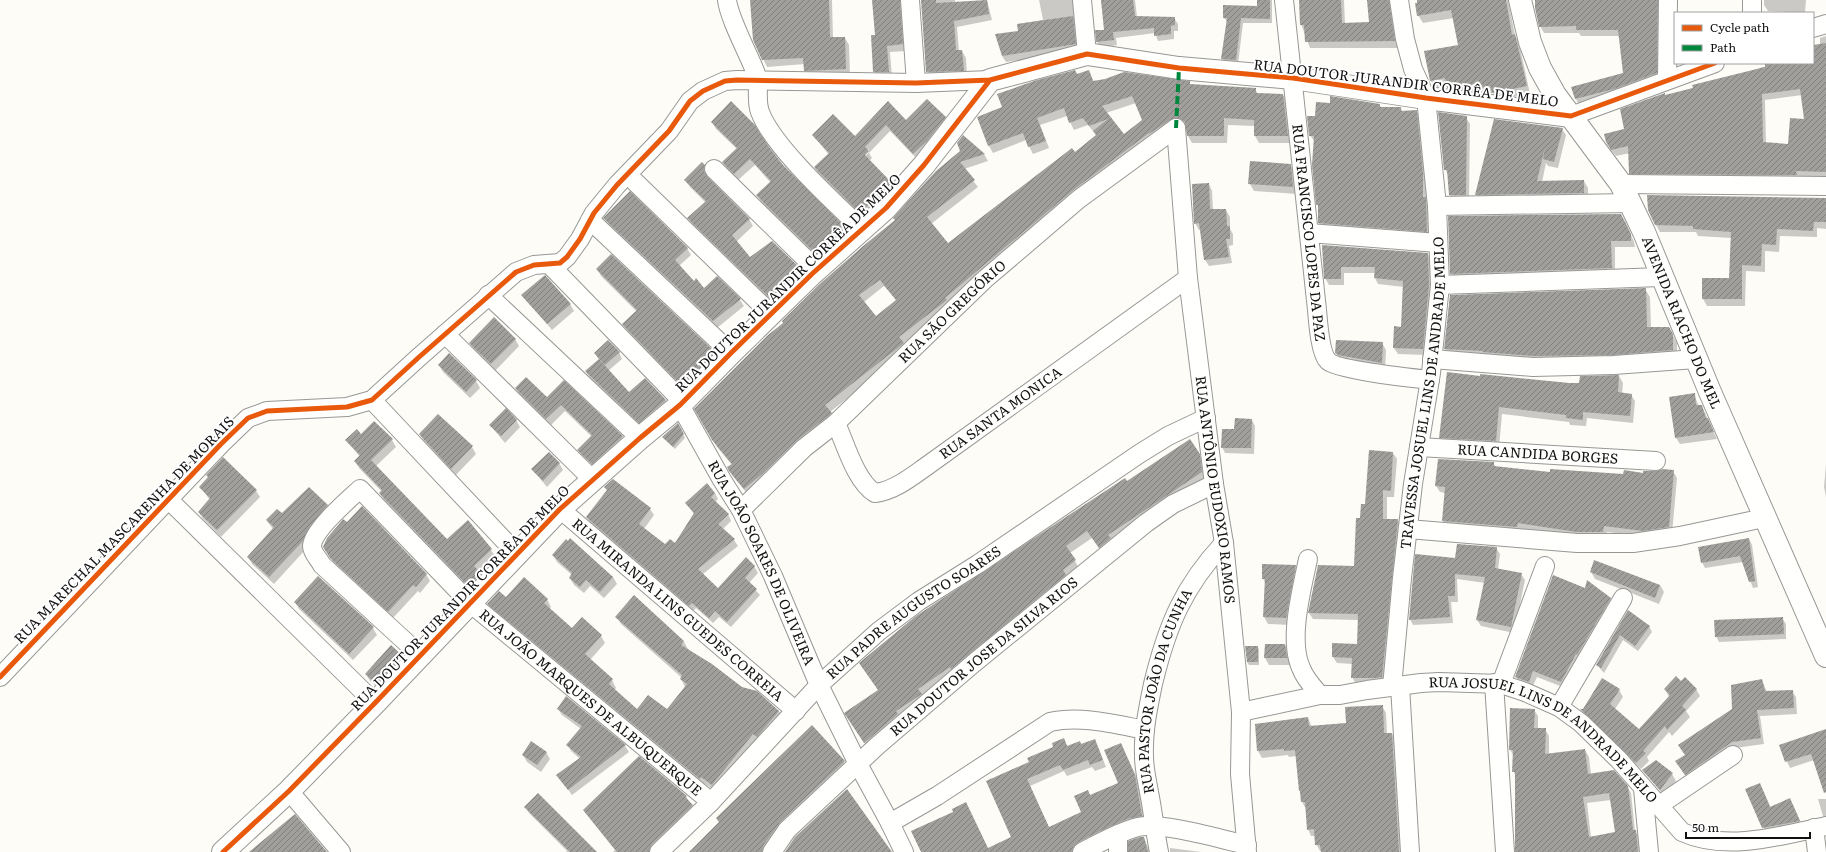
<svg xmlns="http://www.w3.org/2000/svg" width="1826" height="852" viewBox="0 0 1826 852" font-family="Literata,serif">
	<style>
		.shadow { fill: #0003; fill-rule: evenodd }
		.building { fill: url(#building-hatch); fill-rule: evenodd }
		.lines { fill: none; stroke-linecap: round; stroke-linejoin: round }
		.minor-casing { stroke: #979795; stroke-width: 20 }
		.tertiary-casing { stroke: #979795; stroke-width: 24 }
		.minor { stroke: #fffffe; stroke-width: 18 }
		.tertiary { stroke: #fffffe; stroke-width: 22 }
		.quiet { stroke: #00873e; stroke-width: 4; stroke-dasharray: 8 4; stroke-linecap: butt }
		.cycleway-casing { stroke: #fff; stroke-width: 8 }
		.cycleway { stroke: #e8590c; stroke-width: 5 }
		.labels { text-anchor: middle; stroke-width: 4; stroke-linejoin: round; paint-order: stroke }
		.street-label { font-size: 14px; fill: #111; stroke: #fff }
	</style>
	<defs>
		<pattern id="building-hatch" width="6" height="6" patternUnits="userSpaceOnUse"><rect width="6" height="6" fill="#a19f9c"/><path d="M-1 1l2-2M0 6l6-6M5 7l2-2" fill="none" stroke="#82807e"/></pattern>
	</defs>
	<rect width="100%" height="100%" fill="#fdfcf7"/>
	<path class="shadow" d="M751,0H832L833,38H845L849,45L850,76L809,77L805,70V64L767,67L754,40Z
		M873,0H907L906,51L890,52L892,78H878L874,71L876,36Z
		M922,0H955V5L987,0L992,20L957,27L959,51H962L966,58L967,77L931,78L927,72Z
		M1039,0H1074L1079,51L1006,62L1002,56L1019,32L1018,24L1043,20Z
		M1101,0H1135L1137,17L1174,18L1178,24V31H1174V39L1158,41L1155,33L1116,38L1117,45L1101,48L1097,42L1096,31L1105,30Z
		M1258,0H1272V23H1243L1238,64L1225,63L1222,59L1228,22L1224,18L1258,7Z
		M1300,0H1344L1345,24L1371,23L1368,0H1393L1398,48H1310L1301,24Z
		M1418,0H1508L1515,35L1519,43L1530,94L1497,100L1493,93L1472,98L1452,96L1448,86L1435,88L1431,81L1459,46L1454,18L1423,23L1418,15Z
		M1536,0H1665L1660,80L1579,105L1576,99L1624,73L1620,36H1581L1579,33H1544L1540,26Z
		M1764,0H1806L1805,13L1768,11L1764,5Z
		M1826,36V178L1799,177L1800,181L1634,179L1630,173V153L1616,156L1610,149L1625,130L1666,96L1777,63H1813V46L1820,45V38ZM1802,95L1805,120L1789,145L1766,144L1765,100Z
		M1089,71L1094,82L1255,89L1258,94L1283,95L1287,102L1291,143H1259L1255,136V126L1228,125L1227,143H1192L1188,136L1186,126L1180,124L903,344L907,351L830,412L835,420L749,496L732,475V465L717,447L695,409L784,323L896,221L961,151L984,154L988,161L964,169L978,187L931,224L948,245L1097,136L1088,125L1074,130L1067,116L1040,125L1049,148L1033,154L1026,140L993,153L989,146L1077,75ZM1136,103L1143,120L1124,135L1106,113ZM884,286L897,301L876,318L864,302Z
		M888,102L906,122L945,117L949,124L918,160L890,131L869,153L872,158L869,161L891,183L895,190L864,219L819,174L815,168L829,155L813,135L855,137ZM869,149V152L862,160L860,158Z
		M1379,105L1382,108H1401L1403,112L1416,111L1420,117L1430,237L1323,229L1319,223L1314,141L1310,135L1316,116Z
		M1466,117L1470,124L1469,202H1454L1450,195L1449,176L1445,169Z
		M712,122L782,165L844,228L848,235L820,260L761,202L757,195L771,183L755,165L738,180L727,169L723,162L737,149L716,129Z
		M1562,129L1566,135L1558,168L1548,166L1546,163L1542,182L1584,181L1588,188V200L1480,201L1476,195Z
		M704,165L708,173L707,179L749,219L753,226L736,242L750,258L772,242L799,269L803,276L774,304L693,225L689,218L706,203L690,187L686,181Z
		M1290,165L1294,172L1297,194L1254,191L1250,184Z
		M1209,184L1212,191L1213,210H1226L1230,217V229L1233,234V245L1229,246L1232,263L1209,266L1205,260L1201,230H1199L1195,223Z
		M1648,196L1826,199V229L1817,228V237L1780,236L1779,252L1765,251V272L1746,271L1745,306H1707L1703,299L1730,279L1731,238L1698,236L1696,232H1660L1656,225Z
		M605,218L687,248L691,255L679,266L694,282L704,289L740,300L744,306L717,328L609,225Z
		M1625,221L1634,242L1635,247H1615V274L1455,280L1451,274Z
		M1323,246L1428,254L1431,260L1432,292L1426,355L1398,354L1394,348L1402,328L1404,287L1378,284L1375,278V273H1344V285H1329L1325,278Z
		M597,269L714,353L718,359L686,392L627,331L623,324L637,312L601,276Z
		M1645,289L1650,297L1651,328H1669L1677,343V358L1618,362L1450,357L1445,349L1450,296Z
		M523,295L570,304L574,311L552,330Z
		M515,339L519,346L495,371L474,350L470,343Z
		M1382,343L1386,350L1385,370L1340,359L1336,352Z
		M619,352L622,359L608,371L629,394L645,379L666,401L669,407L643,429L590,378L586,372L599,360L595,353Z
		M439,365L476,381L480,388L470,398L443,372Z
		M1448,374L1580,384L1619,376L1623,383L1622,394L1631,395L1635,401L1633,423L1587,418L1586,426L1570,425L1569,422L1502,414L1499,448L1444,444L1440,437Z
		M564,382L622,437L626,444L596,470L582,457L579,450L592,437L565,411L551,425L520,395L516,388L547,399Z
		M1694,395L1699,406H1701L1705,413L1717,439L1680,444L1676,438Z
		M438,415L472,447L476,454L456,475L424,441L420,434Z
		M516,420L520,427L505,443L490,425Z
		M1252,420L1255,426L1254,454L1225,453L1222,447L1235,430Z
		M678,424L685,438L675,449L663,437Z
		M361,435L392,440L396,447L376,466L447,541L468,521L491,550L495,556L479,572L484,581L473,593L384,500L380,493L382,492L359,468L355,461L360,457L346,440Z
		M1393,453L1397,459L1394,497H1387V520H1398L1402,527L1386,684H1356L1352,677L1353,664L1337,663L1333,657L1358,645V620L1313,619L1309,613L1355,567L1361,519L1366,505Z
		M1199,454L1203,462L1205,479L1103,554L1092,538L1070,553L1079,568L868,749L850,720L879,691L861,663L881,645L1127,482Z
		M559,463L563,470L547,487L532,469Z
		M1493,463L1496,467L1551,474L1624,475L1673,471L1677,478L1672,534L1648,537L1607,532L1606,539L1447,528L1443,521L1446,493L1440,492L1436,486Z
		M1826,464V497L1824,487Z
		M613,480L650,509L654,515L644,529L666,546L675,544L694,514L686,503L715,493L718,499L715,502L728,514L731,521L723,529L734,540L738,546L703,574L718,589L754,566L758,573L749,583L760,595L731,627L719,617L713,623L696,608L693,611L591,524L587,518L608,491Z
		M200,487L256,491L260,497L221,537L203,519L199,512L210,500Z
		M327,505L331,512L306,549L274,584L252,564L248,557L273,529L267,521L282,515Z
		M1749,539L1752,545L1758,587L1753,588L1743,562L1705,568L1702,562Z
		M570,540L613,577L617,584L604,598L590,586L584,593L574,585L570,578L572,575L557,562L553,555Z
		M1496,548L1500,554L1498,570L1521,574L1525,580L1514,633L1481,626L1477,620L1485,583L1457,579L1458,602H1451L1453,623L1413,625L1410,619L1456,559Z
		M328,554L426,574L430,581L420,593L418,591L393,618L335,565Z
		M1295,566L1299,573L1290,625L1268,624L1264,617L1265,583L1263,578Z
		M1591,572L1660,585L1664,592L1659,604L1595,579Z
		M1553,576L1610,598L1614,604L1565,688L1537,677L1532,688L1519,683L1516,677Z
		M634,597L684,642L688,649L741,688L779,711L783,719L717,792L705,784L704,786L493,611L488,604L506,599H547L551,607L549,609L572,630L601,636L605,643L590,660L612,680L616,688L614,690L637,710L667,711L685,687L681,679L682,678L621,624L617,617Z
		M295,602L373,628L377,635L353,660L299,609Z
		M1628,612L1649,626L1652,632L1638,651L1623,640L1604,673L1597,665Z
		M1782,618L1786,624V639L1719,642L1716,636Z
		M1285,645L1289,652L1290,665H1269L1265,658Z
		M1258,647L1259,650V665H1249L1247,662Z
		M402,656L406,663L380,690L370,681L366,674Z
		M1762,680L1767,692L1792,691L1796,697L1797,714L1760,716L1764,744L1735,748L1689,781L1680,767L1685,755Z
		M1681,682L1696,689L1700,696L1686,711L1690,717L1672,736L1669,732L1647,757L1649,761L1641,769L1585,716L1582,710L1619,690L1623,697L1615,709L1639,730L1669,697L1665,689Z
		M566,698L625,746L629,752L572,795L558,776L580,759L571,751L568,745L581,729L562,715L558,709Z
		M1382,706L1386,713L1387,734H1392L1396,740L1402,852L1320,851L1316,844L1315,836H1311L1308,829L1306,809L1302,802L1300,791L1296,756L1289,757L1288,755L1262,758L1258,751L1256,724L1308,718L1312,727L1347,724Z
		M1534,710L1538,716V729H1545L1549,736V754L1585,750L1589,757L1591,774L1627,786L1631,793L1635,831L1640,838L1641,852H1516V776L1513,771L1514,756L1510,750ZM1611,800L1616,833L1591,837L1587,803Z
		M812,727L844,762L848,769L768,852H690Z
		M1826,730V793L1814,760L1790,768L1780,746Z
		M1064,740L1068,747L1082,745L1098,747L1106,767L1095,771L1092,767L1067,776L1064,771L1030,786L1049,828L1082,813L1090,796L1120,783L1121,744L1139,782L1146,823L1078,852H922L988,849L1013,837L1030,762L1055,748Z
		M546,752L550,759L541,772L527,762L523,755Z
		M1643,770L1672,774L1676,781L1664,796Z
		M1746,790H1763L1771,808L1793,805L1803,827L1767,834Z
		M686,796L695,812L654,852H613L615,850L588,816Z
		M1818,799H1826V821L1823,816Z
		M526,807L595,852H566L567,851L529,813Z
		M1144,838L1150,852H1129Z
		M1170,848L1201,852H1170Z"/>
	<path class="building" d="M750,0H829L830,37H845L846,69L804,71L803,58L762,60L753,40Z
		M872,0H900L903,44L887,46L889,72H873L871,35H875Z
		M921,0H936V3L987,0L989,14L954,21L956,50H962L964,71L926,72Z
		M1101,0H1133L1135,16L1175,17V25L1171,26V34L1154,36V28L1113,32L1114,40L1096,42L1095,30H1104Z
		M1257,0H1270V19L1241,18L1236,60L1221,59L1227,18H1223V5L1257,6Z
		M1299,0H1341L1342,23L1369,22L1367,0H1389L1395,41L1305,42L1304,25H1300Z
		M1417,0H1506L1512,35L1515,34L1527,86L1492,93L1490,86L1467,91L1447,88L1445,78L1430,81L1424,51L1458,45L1451,10L1417,16L1415,3H1417Z
		M1535,0H1658L1657,73L1614,89L1575,99L1571,87L1623,73L1618,30H1576V26L1539,27L1535,8Z
		M1073,16L1076,44L1002,56L995,34L1018,31L1017,24Z
		M1826,43V172L1796,171L1797,175L1629,174L1628,146L1611,150L1606,142L1604,134L1624,129L1620,109L1665,93V95L1693,88L1692,85L1765,67V63H1813V45ZM1800,89L1804,119L1790,118L1788,144L1763,142L1762,94Z
		M1075,70L1077,74L1089,70L1093,81L1105,79L1124,72L1190,81V84L1256,88V93L1283,94L1288,136H1254V120L1224,118V136H1187L1185,122L1181,119L1176,118L1170,120L1149,134V133L1072,191L945,298L947,300L899,337L904,343L825,405L832,413L797,440L761,475L744,489L729,471L727,467L732,464L712,440L694,409L768,335L783,323L782,321L822,282L862,247L895,220L893,218L936,171L960,151L957,143L963,135L985,154L960,162L975,180L927,217L948,243L1072,148L1075,152L1096,135L1093,131L1108,119L1089,126L1083,118L1069,123L1064,108L1037,118L1046,141L1028,147L1023,133L988,146L977,117L1002,107L997,94L1037,80ZM1132,96L1142,120L1124,134L1102,106ZM880,280L896,300L876,316L859,295Z
		M1330,96L1380,104V107H1401V111L1417,110L1423,173V197H1426L1427,232L1318,223V205H1316L1312,165L1314,136H1309L1307,116H1315L1316,102L1330,103Z
		M927,99L946,117L927,141L913,154L886,125L865,147L869,151L865,155L892,183L878,198L877,197L860,213L814,167L829,153L812,135L833,114L855,136L888,101L906,120Z
		M731,101L755,125L769,147L783,165L845,227L816,254L756,195L771,181L750,159L734,174L722,162L737,148L711,122Z
		M1438,112L1467,116L1466,195H1449L1447,170H1444Z
		M1494,119L1563,128L1554,162L1543,159L1545,147L1537,181L1584,180V193L1475,195Z
		M1250,161L1291,164L1293,187L1248,184Z
		M702,162L705,165L704,171L707,176L750,219L732,235L750,257L772,241L800,268L770,298L687,218L706,201L684,180Z
		M1209,183L1210,209H1226L1227,226H1230V239H1226L1229,257L1204,260L1199,223L1194,224L1192,184Z
		M630,191L688,248L675,260L694,281L696,278L704,288L717,276L741,299L713,321L603,218Z
		M1647,195L1826,198V222H1814L1813,231L1777,229L1776,245L1762,244L1761,266L1742,265V299H1702V278H1729L1731,232L1693,229V226L1655,225L1648,210Z
		M1621,214L1631,234V241H1611L1612,268L1450,274L1448,216Z
		M1322,245L1428,253L1429,285L1423,349L1393,348L1394,326L1401,327L1403,281L1374,278L1375,267H1341V279H1324Z
		M611,254L715,352L682,386L622,324L637,310L596,269Z
		M545,275L571,304L547,324L521,295Z
		M1646,288L1647,327H1669L1673,334V350L1613,355L1533,356L1482,352L1483,351L1444,349L1450,295Z
		M494,317L516,339L491,364L469,343Z
		M608,340L620,352L605,365L594,353Z
		M1336,340L1383,342L1382,363L1338,355L1335,353Z
		M449,353L477,380L466,392L438,365Z
		M599,359L629,392L645,378L666,400L639,423L585,371Z
		M1447,372L1480,376V374L1569,383H1579L1580,376L1619,375L1618,392L1632,394L1630,416L1583,412V420L1566,418V415L1499,407L1496,441L1439,438Z
		M526,377L547,397L564,380L623,436L592,464L577,450L592,435L561,405L546,419L515,388Z
		M1695,393L1696,405H1702L1706,418H1708L1714,432L1675,438L1669,397Z
		M506,408L517,420L501,436L489,425Z
		M438,414L473,446L451,469L419,434Z
		M1235,418L1252,419L1251,448H1221L1222,429H1234Z
		M374,421L393,439L371,460L447,539L468,520L492,549L474,566L481,573L469,587L379,493L382,490L354,461L360,455L345,440L357,429L361,434Z
		M678,423L684,434L673,447L662,437Z
		M1190,439L1200,454L1202,472L1108,535L1111,538L1099,548L1087,531L1066,546L1076,560L1063,570L1066,575L951,669L950,667L918,689L922,694L896,711L898,714L864,743L844,713L878,690L859,663L916,616L1125,478L1127,481Z
		M1369,450L1393,452L1391,491L1383,490V519H1398L1382,677L1376,678H1351L1352,658L1332,657V643L1357,644L1358,614L1308,613L1318,565L1354,566L1356,518H1360L1361,504H1365Z
		M549,452L560,463L543,481L531,469Z
		M223,457L257,490L217,530L198,512L210,498L199,487L208,477L206,475Z
		M1438,459L1494,462V466L1550,472V469L1623,474L1624,470L1643,473V471H1656L1663,469L1674,470L1669,527L1643,531L1604,526L1603,532H1577L1518,523L1517,527L1442,521L1445,487L1435,486Z
		M613,479L651,508L639,524L665,544L670,539L675,543L694,513L685,503L707,483L715,493L711,497L729,514L718,524L735,539L698,569L718,588L746,557L755,566L745,578L757,589L727,622L715,611L709,618L692,603L689,606L586,517L607,490L604,487Z
		M309,487L328,505L310,526L302,542L269,577L247,557L274,527L266,520L277,509L282,513Z
		M362,506L427,574L416,587L413,585L388,612L330,558L323,547L327,538L340,523L343,519L347,522Z
		M570,538L613,577L600,592L586,580L580,587L569,578L572,573L552,555L566,539L568,541Z
		M1749,538L1755,581L1749,582L1740,556L1701,563L1698,547Z
		M1457,544L1497,547L1495,568L1522,573L1511,627L1476,620L1485,577L1455,574V596H1448L1450,617L1409,620L1415,554L1455,558Z
		M1594,560L1660,585L1655,598L1590,572Z
		M1262,564L1296,565L1286,618L1263,617L1265,579H1262Z
		M1553,575L1585,588L1587,580L1611,598L1577,655L1576,654L1561,682L1533,671L1529,682L1515,677Z
		M318,576L374,627L349,654L294,602Z
		M524,577L548,599L544,603L572,628L582,617L602,635L585,654L613,679L609,684L637,709L648,695L667,709L687,684L680,679L682,675L615,617L634,595L684,641L681,645L712,664L742,687L757,691L779,711L757,737L753,734L712,785L701,777L700,779L487,604L499,591L506,597Z
		M1628,610L1650,626L1635,646L1620,635L1601,668L1596,665Z
		M1783,617L1784,634L1715,637L1714,620Z
		M1265,644H1285L1287,658H1264Z
		M391,645L403,656L376,684L365,674Z
		M1245,646H1258V662H1247Z
		M1676,676L1681,681L1685,677L1697,689L1682,706L1686,710L1667,730L1665,726L1643,751L1646,753L1636,763L1580,709H1584H1583L1602,678L1620,689L1610,704L1639,729L1670,695L1664,689Z
		M1762,679L1765,691L1793,690L1794,708L1757,710L1761,738L1732,742L1685,775L1675,761L1685,755L1678,745L1732,709L1731,685Z
		M566,696L626,745L568,790L556,775L581,757L566,745L582,726L557,709Z
		M1383,705L1384,733H1392L1399,852H1321L1320,845H1315L1314,829L1307,830L1305,802H1301L1300,791H1299L1295,750L1284,751V749L1257,751L1255,724L1308,717L1309,726L1346,723L1345,707Z
		M1510,708L1535,709L1534,728H1546L1545,754L1585,749L1588,774L1614,770L1628,786L1633,830H1636L1638,852H1515V772H1512L1513,750H1509ZM1609,793L1615,832L1589,837L1583,797Z
		M812,725L845,761L780,822L763,846L762,852H689L719,822L716,818Z
		M1826,729V792L1824,793L1811,754L1785,762L1779,745Z
		M1064,738L1067,746L1080,741L1081,744L1095,739L1103,760L1090,765L1088,760L1063,770L1060,765L1027,779L1049,827L1081,812L1074,796L1088,790L1090,795L1118,783L1104,750L1121,743L1135,775L1142,816L1127,819L1098,832L1077,843L1073,847L1072,852H921L911,831L953,812L952,809L966,802L988,848L1011,837L986,781L1029,762L1027,758L1053,747L1052,743Z
		M531,741L547,752L537,765L522,755Z
		M639,756L687,796L685,797L693,805L652,844L649,852H617L583,810Z
		M1656,760L1673,773L1660,790L1642,770Z
		M1760,783L1770,807L1790,798L1800,821L1762,828L1745,789Z
		M847,789L892,852H785L795,837Z
		M538,793L597,852H570L524,807Z
		M295,814L327,852H249Z
		M1140,837H1144L1148,852H1128V841Z"/>
	<g class="lines">
		<g class="minor-casing">
			<g id="minor">
				<path d="M727,0C729,18 748,53 755,71C761,85 755,98 760,112C773,147 835,203 863,230"/>
				<path d="M910,0L916,83"/>
				<path d="M1082,0L1087,54"/>
				<path id="s1" d="M1284,0L1317,310C1318,321 1320,353 1328,361C1337,370 1413,378 1430,380"/>
				<path d="M1752,0V13"/>
				<path d="M1813,28L1826,24"/>
				<path d="M1667,79L1668,0"/>
				<path d="M1571,116L1715,63"/>
				<path id="s2" d="M1176,128L1188,278L1214,484L1224,543L1241,712L1240,774L1247,852"/>
				<path d="M714,169L817,270"/>
				<path d="M628,175L771,314"/>
				<path d="M1621,184L1826,186"/>
				<path d="M1437,206L1630,203"/>
				<path d="M590,220L731,353"/>
				<path d="M1309,233L1438,243"/>
				<path d="M549,264L683,402"/>
				<path d="M1440,285L1661,277"/>
				<path d="M488,295L640,438"/>
				<path d="M445,334L593,480"/>
				<path d="M1432,359L1533,367L1614,365L1696,359"/>
				<path d="M372,400L517,554"/>
				<path id="s3" d="M680,405L722,480L741,510L773,576L819,685L858,764L890,823L904,852"/>
				<path id="s4" d="M836,423C845,443 856,482 875,493C893,491 910,478 924,468L1188,278"/>
				<path id="s5" d="M1419,447L1656,461"/>
				<path d="M168,499L375,703"/>
				<path id="s6" d="M560,509L796,711"/>
				<path id="s7" d="M741,510L804,448L836,423L984,280L1079,199L1176,128"/>
				<path d="M1408,529L1577,543H1633L1680,536L1764,518"/>
				<path d="M1308,559C1302,589 1288,639 1301,668C1305,679 1313,687 1320,695"/>
				<path id="s8" d="M420,655L322,565C319,559 312,553 312,546C313,530 348,500 360,489L470,603L711,802"/>
				<path d="M0,677L221,444L248,418L267,411L347,407L372,400L418,358L516,272L534,265L560,263L567,257L580,239L594,213L617,185L669,131L690,101L703,91L725,81L737,80L916,83L990,80"/>
				<path d="M1494,683L1505,852"/>
				<path d="M1501,684L1545,566"/>
				<path d="M1400,686L1410,852"/>
				<path id="s9" d="M1392,687L1402,578L1413,484L1431,373L1440,285L1437,206L1426,98L1413,69L1405,39L1399,0"/>
				<path d="M1559,707L1623,598"/>
				<path id="s10" d="M1241,712L1320,695H1340L1367,690L1421,683L1439,682L1501,684L1525,692L1559,707L1581,723L1619,760L1682,832C1726,852 1780,836 1826,826"/>
				<path d="M1643,789L1649,852"/>
				<path d="M289,791L341,852"/>
				<path d="M1658,806L1733,755"/>
				<path d="M890,823L937,796L1050,722C1080,715 1114,724 1145,730"/>
				<path d="M1814,828L1817,852"/>
				<path d="M1118,834V852"/>
				<path id="s11" d="M659,852L711,802L819,685L879,631L919,601L978,564L1139,454L1168,436L1206,418"/>
				<path id="s12" d="M772,852L787,830L877,746L974,663L1146,523L1173,504L1214,484"/>
				<path d="M1082,852C1100,843 1118,832 1138,827C1163,822 1219,839 1247,845"/>
				<path id="s13" d="M1159,852C1155,832 1153,812 1149,792C1147,780 1144,769 1144,756C1143,732 1148,708 1153,684C1167,626 1183,587 1224,543"/>
			</g>
		</g>
		<g class="tertiary-casing">
			<g id="tertiary">
				<path id="s14" d="M1520,0L1530,42L1540,68L1555,95L1621,184L1644,232L1710,392L1826,656"/>
				<path d="M223,852L289,791L375,703L560,509L640,438L680,405L731,353L813,273L886,208L924,165L990,80L1087,54L1179,68L1293,78L1426,98L1571,116"/>
			</g>
		</g>
		<use href="#minor" class="minor"/>
		<use href="#tertiary" class="tertiary"/>
		<path class="quiet" d="M1176,128L1179,68"/>
		<g class="cycleway-casing">
			<path id="cycleway" d="M0,677L221,444L248,418L267,411L347,407L372,400L418,358L516,272L534,265L560,263L567,257L580,239L594,213L617,185L669,131L690,101L703,91L725,81L737,80L916,83L990,80
				M223,852L289,791L375,703L560,509L640,438L680,405L731,353L813,273L886,208L924,165L990,80L1087,54L1179,68L1293,78L1426,98L1571,116L1715,63"/>
		</g>
		<use href="#cycleway" class="cycleway"/>
	</g>
	<g class="labels">
		<g class="street-label">
			<text transform="translate(1406 83) rotate(7)" y="5">RUA DOUTOR JURANDIR CORRÊA DE MELO</text>
			<text dy="5" stroke="none"><textPath href="#s1" startOffset="234">RUA FRANCISCO LOPES DA PAZ</textPath></text>
			<text transform="translate(788 283) rotate(-44)" y="5">RUA DOUTOR JURANDIR CORRÊA DE MELO</text>
			<text dy="5" stroke="none"><textPath href="#s7" startOffset="290">RUA SÃO GREGÓRIO</textPath></text>
			<text dy="5" stroke="none"><textPath href="#s14" startOffset="364">AVENIDA RIACHO DO MEL</textPath></text>
			<text dy="5" stroke="none"><textPath href="#s9" startOffset="296">TRAVESSA JOSUEL LINS DE ANDRADE MELO</textPath></text>
			<text dy="5" stroke="none"><textPath href="#s4" startOffset="231">RUA SANTA MONICA</textPath></text>
			<text dy="5" stroke="none"><textPath href="#s5" startOffset="119">RUA CANDIDA BORGES</textPath></text>
			<text dy="5" stroke="none"><textPath href="#s2" startOffset="364">RUA ANTÔNIO EUDOXIO RAMOS</textPath></text>
			<text transform="translate(124 530) rotate(-46)" y="5">RUA MARECHAL MASCARENHA DE MORAIS</text>
			<text dy="5" stroke="none"><textPath href="#s3" startOffset="178">RUA JOÃO SOARES DE OLIVEIRA</textPath></text>
			<text transform="translate(460 598) rotate(-46)" y="5">RUA DOUTOR JURANDIR CORRÊA DE MELO</text>
			<text dy="5" stroke="none"><textPath href="#s6" startOffset="155">RUA MIRANDA LINS GUEDES CORREIA</textPath></text>
			<text dy="5" stroke="none"><textPath href="#s11" startOffset="351">RUA PADRE AUGUSTO SOARES</textPath></text>
			<text dy="5" stroke="none"><textPath href="#s12" startOffset="289">RUA DOUTOR JOSE DA SILVA RIOS</textPath></text>
			<text dy="5" stroke="none"><textPath href="#s13" startOffset="165">RUA PASTOR JOÃO DA CUNHA</textPath></text>
			<text dy="5" stroke="none"><textPath href="#s8" startOffset="545">RUA JOÃO MARQUES DE ALBUQUERQUE</textPath></text>
			<text dy="5" stroke="none"><textPath href="#s10" startOffset="325">RUA JOSUEL LINS DE ANDRADE MELO</textPath></text>
		</g>
	</g>
	<rect x="1674" y="12" width="140" height="52" fill="#ffffff" stroke="#a0a0a0"/>
	<rect x="1682" y="25" width="20" height="6" fill="#e8590c" stroke="#a0a0a0"/>
	<text x="1710" y="32" font-size="12" fill="#111111">Cycle path</text>
	<rect x="1682" y="45" width="20" height="6" fill="#00873e" stroke="#a0a0a0"/>
	<text x="1710" y="52" font-size="12" fill="#111111">Path</text>
	<path d="M1686 832v6h124v-6" fill="none" stroke="#111111" stroke-width="2"/>
	<text x="1692" y="832" font-size="12" fill="#111111" stroke="#ffffff" stroke-width="3" paint-order="stroke">50 m</text>
</svg>
